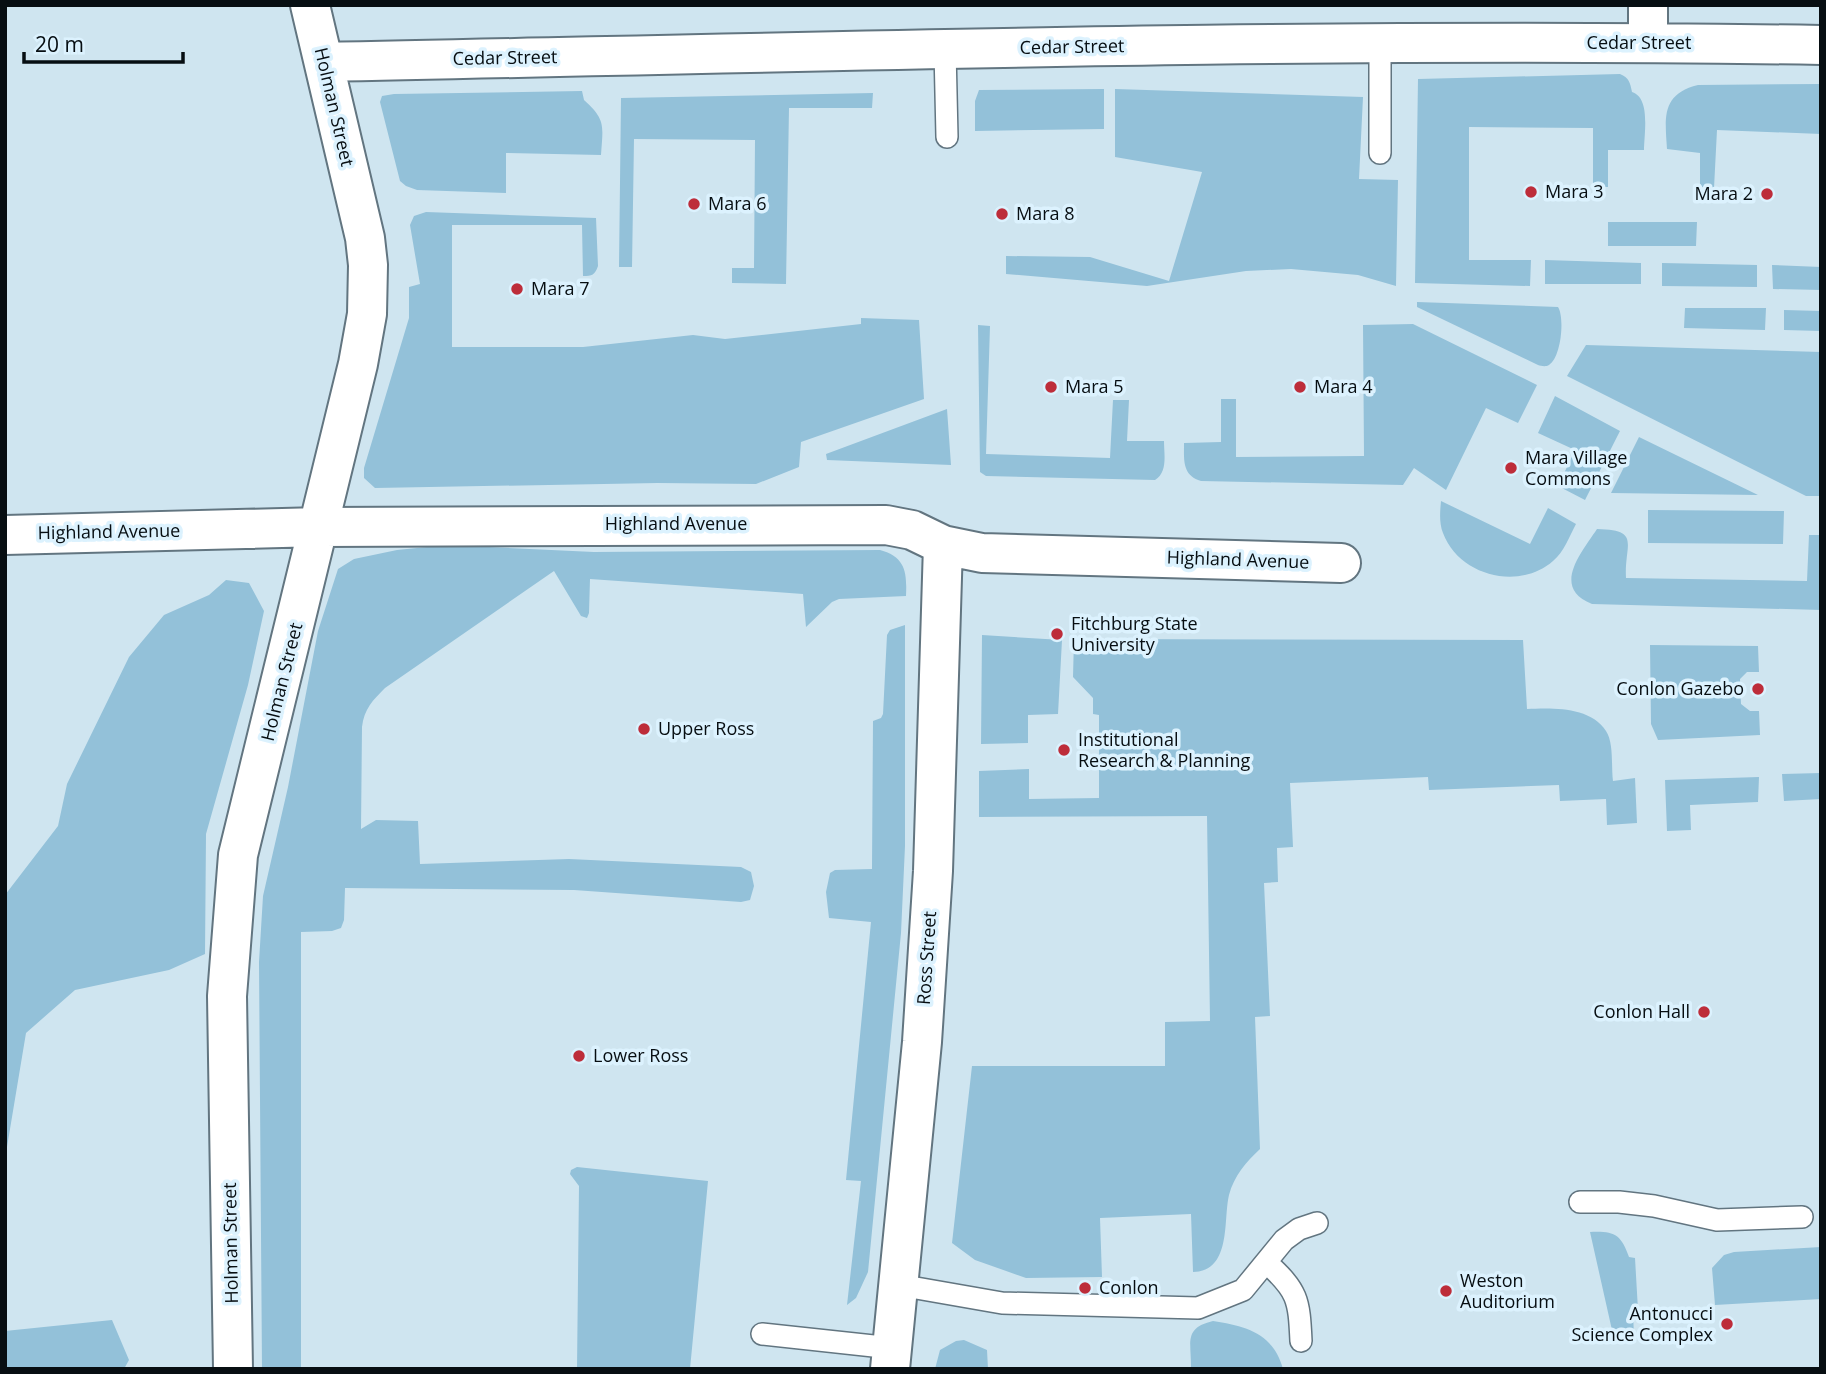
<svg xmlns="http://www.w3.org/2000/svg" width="1826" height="1374" viewBox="0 0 1826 1374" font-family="'Open Sans',sans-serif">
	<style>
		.green { fill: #93c1d9 }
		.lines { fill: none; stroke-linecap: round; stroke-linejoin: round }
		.lane-casing { stroke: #627580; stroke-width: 24 }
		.street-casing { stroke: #627580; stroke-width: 42 }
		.lane { stroke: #fff; stroke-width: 21 }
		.street { stroke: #fff; stroke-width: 38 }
		.poi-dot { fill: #bd2d3a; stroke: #dcf2fe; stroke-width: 2.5 }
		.labels { text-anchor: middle; stroke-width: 7; stroke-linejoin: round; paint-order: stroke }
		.street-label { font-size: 18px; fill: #070e12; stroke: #dcf2fe }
		.poi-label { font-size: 18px; fill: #070e12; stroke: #dcf2fe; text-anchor: start }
	</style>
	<rect width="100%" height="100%" fill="#cfe5f0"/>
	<path class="green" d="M1620,74C1629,78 1630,82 1632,92C1651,98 1644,134 1644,150H1608V187H1593V128L1469,127V260H1531L1530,286L1415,283L1418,79Z
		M1821,84V134L1717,130L1714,188L1700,187V153L1667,149C1665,118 1661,94 1698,85Z
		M1104,89V129L975,131V101L979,90Z
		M1115,89L1363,97L1359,179L1398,180L1396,286L1358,275L1291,269L1246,271L1147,286L1006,274V256L1090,257L1169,281L1202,172L1115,157Z
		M582,91L584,100C606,120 603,125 601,155L506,153V193L417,190L406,186L400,181L380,102L382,96L394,94Z
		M873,93L872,108H789L786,284L732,283V268H754L755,140L634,139L632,267H619L621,98Z
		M426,212L596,218L598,266C595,275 592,276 583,276L582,225H452V347H583L693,335L725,339L861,324V318L919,320L924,399L801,442L799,467L756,484L658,483L375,488L364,478V468L409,318V287L420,284L410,225L414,216Z
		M1608,222H1697L1696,246H1608Z
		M1545,260L1641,263V284H1545Z
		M1662,263L1757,265V287L1662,286Z
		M1772,265L1821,267V290L1773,289Z
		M1417,302L1558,307C1565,318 1561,358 1549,365C1546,367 1541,366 1538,365L1417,307Z
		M1685,308H1766L1765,330L1684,328Z
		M1784,310L1821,311V331L1784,330Z
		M1413,324L1537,385L1518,423L1486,408L1446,490L1414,468L1403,485L1201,481C1182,475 1184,460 1184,443L1221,442V399H1236V457L1364,456L1363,325Z
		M978,325L990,326L986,454L1110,458L1113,400H1129L1127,441H1164C1164,454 1168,472 1155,480L986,476L980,472Z
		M1586,345L1821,352V496H1806L1567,376Z
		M1555,396L1620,431L1585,500L1558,486L1575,450L1538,433Z
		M947,409L951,465L827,460L826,454Z
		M1639,437L1758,495L1611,493Z
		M1441,501L1530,544L1548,508L1576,524C1569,537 1564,552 1553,561C1519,591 1459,576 1443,533C1439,523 1440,512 1441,501Z
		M1648,510L1784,511L1783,544L1648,543Z
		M1597,529C1642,530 1624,544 1626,578L1807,581L1809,535H1821V610L1592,604C1551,588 1581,553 1597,529Z
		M447,545L594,552L880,550C906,557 907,573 906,596L839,599L832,602L806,627L803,594L590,579L589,613L587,618L581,616L554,571L385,688C373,700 364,709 362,727L361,829L376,820L418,821L420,864L569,859L741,867L751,872L754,886L750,900L741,902L574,890L345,888L344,920L341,928L332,931L301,932V1369H262L259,962L263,896L288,787L318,631L338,569L354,559L397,550Z
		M226,580L249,583L264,611L248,685L206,834L205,954L169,970L75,990L26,1033L5,1159V895L58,826L67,784L129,657L164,615L209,595Z
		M905,625V846L901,933L868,1272L856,1298L847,1305L861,1181L846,1180L871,922L829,918L826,892L830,873L835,870L872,869L873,721L881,718L883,714L887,635L890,630Z
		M982,635L1062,640L1058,714L1028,715V743L981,744Z
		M1074,639L1523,640L1527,709C1551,708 1590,706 1606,731C1614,743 1611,766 1613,781L1635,778L1637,823L1607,825L1606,799L1560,801L1559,785L1429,790L1428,777L1290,783L1293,847L1277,848L1278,882L1264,883L1270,1016L1255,1017L1260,1149C1246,1162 1234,1176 1229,1195C1223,1220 1232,1271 1193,1272L1191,1214L1100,1218L1102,1277L1026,1278L975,1260L952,1243L972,1066H1165V1022L1210,1021L1207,816L979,817V771L1029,769V799L1099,798V715L1093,714V698L1073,677Z
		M1650,645L1758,646L1759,672H1747L1740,679L1741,704L1750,711H1759L1760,735L1658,740L1651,724Z
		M1821,773V799L1784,801L1782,774Z
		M1759,777L1758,802L1690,805L1691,830L1667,831L1665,780Z
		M577,1167L708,1181L690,1369H577L579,1186L570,1174L571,1170Z
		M1590,1232C1614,1231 1621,1234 1629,1257L1635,1258L1638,1310L1633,1311L1634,1338L1614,1339Z
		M1821,1247V1299L1715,1305L1712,1268L1724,1255L1734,1252Z
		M112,1320L129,1360L124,1369H5V1331Z
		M1213,1321C1246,1326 1273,1333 1283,1369L1191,1367C1191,1341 1184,1328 1213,1321Z
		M964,1340L987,1350L988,1369H935L940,1350L956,1341Z"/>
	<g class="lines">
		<g class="lane-casing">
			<path id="lane" d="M1380,44V153
				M945,50L947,137
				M1580,1202H1619L1654,1206L1717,1220L1802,1217
				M1266,1262C1298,1291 1299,1299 1301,1341
				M899,1285L1002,1303L1198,1308L1243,1290L1284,1240L1299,1229L1317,1223
				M762,1334L892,1348"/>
		</g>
		<g class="street-casing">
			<path id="street" d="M1648,5V42
				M324,62C823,52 1322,37 1821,45
				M5,535L320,527L886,525L912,530L943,545L982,553L1341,563
				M233,1369L227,996L238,855L358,364L367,314L368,265L365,238L310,5
				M890,1369L922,1042L933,871L943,545"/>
		</g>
		<use href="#lane" class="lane"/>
		<use href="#street" class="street"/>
	</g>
	<g class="poi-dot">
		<circle cx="1531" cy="192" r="7"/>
		<circle cx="1767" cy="194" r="7"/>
		<circle cx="694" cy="204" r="7"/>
		<circle cx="1002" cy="214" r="7"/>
		<circle cx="517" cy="289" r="7"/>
		<circle cx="1051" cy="387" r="7"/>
		<circle cx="1300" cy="387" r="7"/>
		<circle cx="1511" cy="468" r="7"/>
		<circle cx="1057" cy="634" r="7"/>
		<circle cx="1758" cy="689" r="7"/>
		<circle cx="644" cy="729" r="7"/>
		<circle cx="1064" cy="750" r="7"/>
		<circle cx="1704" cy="1012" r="7"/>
		<circle cx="579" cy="1056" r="7"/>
		<circle cx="1085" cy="1288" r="7"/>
		<circle cx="1446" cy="1291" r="7"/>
		<circle cx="1727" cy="1324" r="7"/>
	</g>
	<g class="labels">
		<g class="street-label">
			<text x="1639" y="49">Cedar Street</text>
			<text transform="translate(1072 47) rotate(-1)" y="6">Cedar Street</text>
			<text transform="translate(505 58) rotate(-1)" y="6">Cedar Street</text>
			<text transform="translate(334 107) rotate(77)" y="6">Holman Street</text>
			<text x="676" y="530">Highland Avenue</text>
			<text transform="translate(109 532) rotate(-1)" y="6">Highland Avenue</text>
			<text transform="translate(1238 560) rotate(2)" y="6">Highland Avenue</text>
			<text transform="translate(282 682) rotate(-76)" y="6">Holman Street</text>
			<text transform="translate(927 958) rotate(-86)" y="6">Ross Street</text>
			<text transform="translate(231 1243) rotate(-91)" y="6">Holman Street</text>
		</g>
		<g class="poi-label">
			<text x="1545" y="198">Mara 3</text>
			<text x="1753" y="200" text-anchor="end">Mara 2</text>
			<text x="708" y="210">Mara 6</text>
			<text x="1016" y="220">Mara 8</text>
			<text x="531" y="295">Mara 7</text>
			<text x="1065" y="393">Mara 5</text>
			<text x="1314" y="393">Mara 4</text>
			<text x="1525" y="464">Mara Village<tspan x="1525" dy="21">Commons</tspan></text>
			<text x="1071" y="630">Fitchburg State<tspan x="1071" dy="21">University</tspan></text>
			<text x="1744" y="695" text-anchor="end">Conlon Gazebo</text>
			<text x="658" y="735">Upper Ross</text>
			<text x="1078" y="746">Institutional<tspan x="1078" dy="21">Research &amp; Planning</tspan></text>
			<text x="1690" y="1018" text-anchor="end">Conlon Hall</text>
			<text x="593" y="1062">Lower Ross</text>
			<text x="1460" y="1287">Weston<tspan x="1460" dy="21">Auditorium</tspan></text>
			<text x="1099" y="1294">Conlon</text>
			<text x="1713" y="1320" text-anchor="end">Antonucci<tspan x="1713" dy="21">Science Complex</tspan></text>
		</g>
	</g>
	<rect width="1826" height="1374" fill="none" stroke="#070e12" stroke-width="14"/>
	<path d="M24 52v10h159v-10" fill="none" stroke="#070e12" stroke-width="3.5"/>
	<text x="35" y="52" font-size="21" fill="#070e12" stroke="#dcf2fe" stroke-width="5" paint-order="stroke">20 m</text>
</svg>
